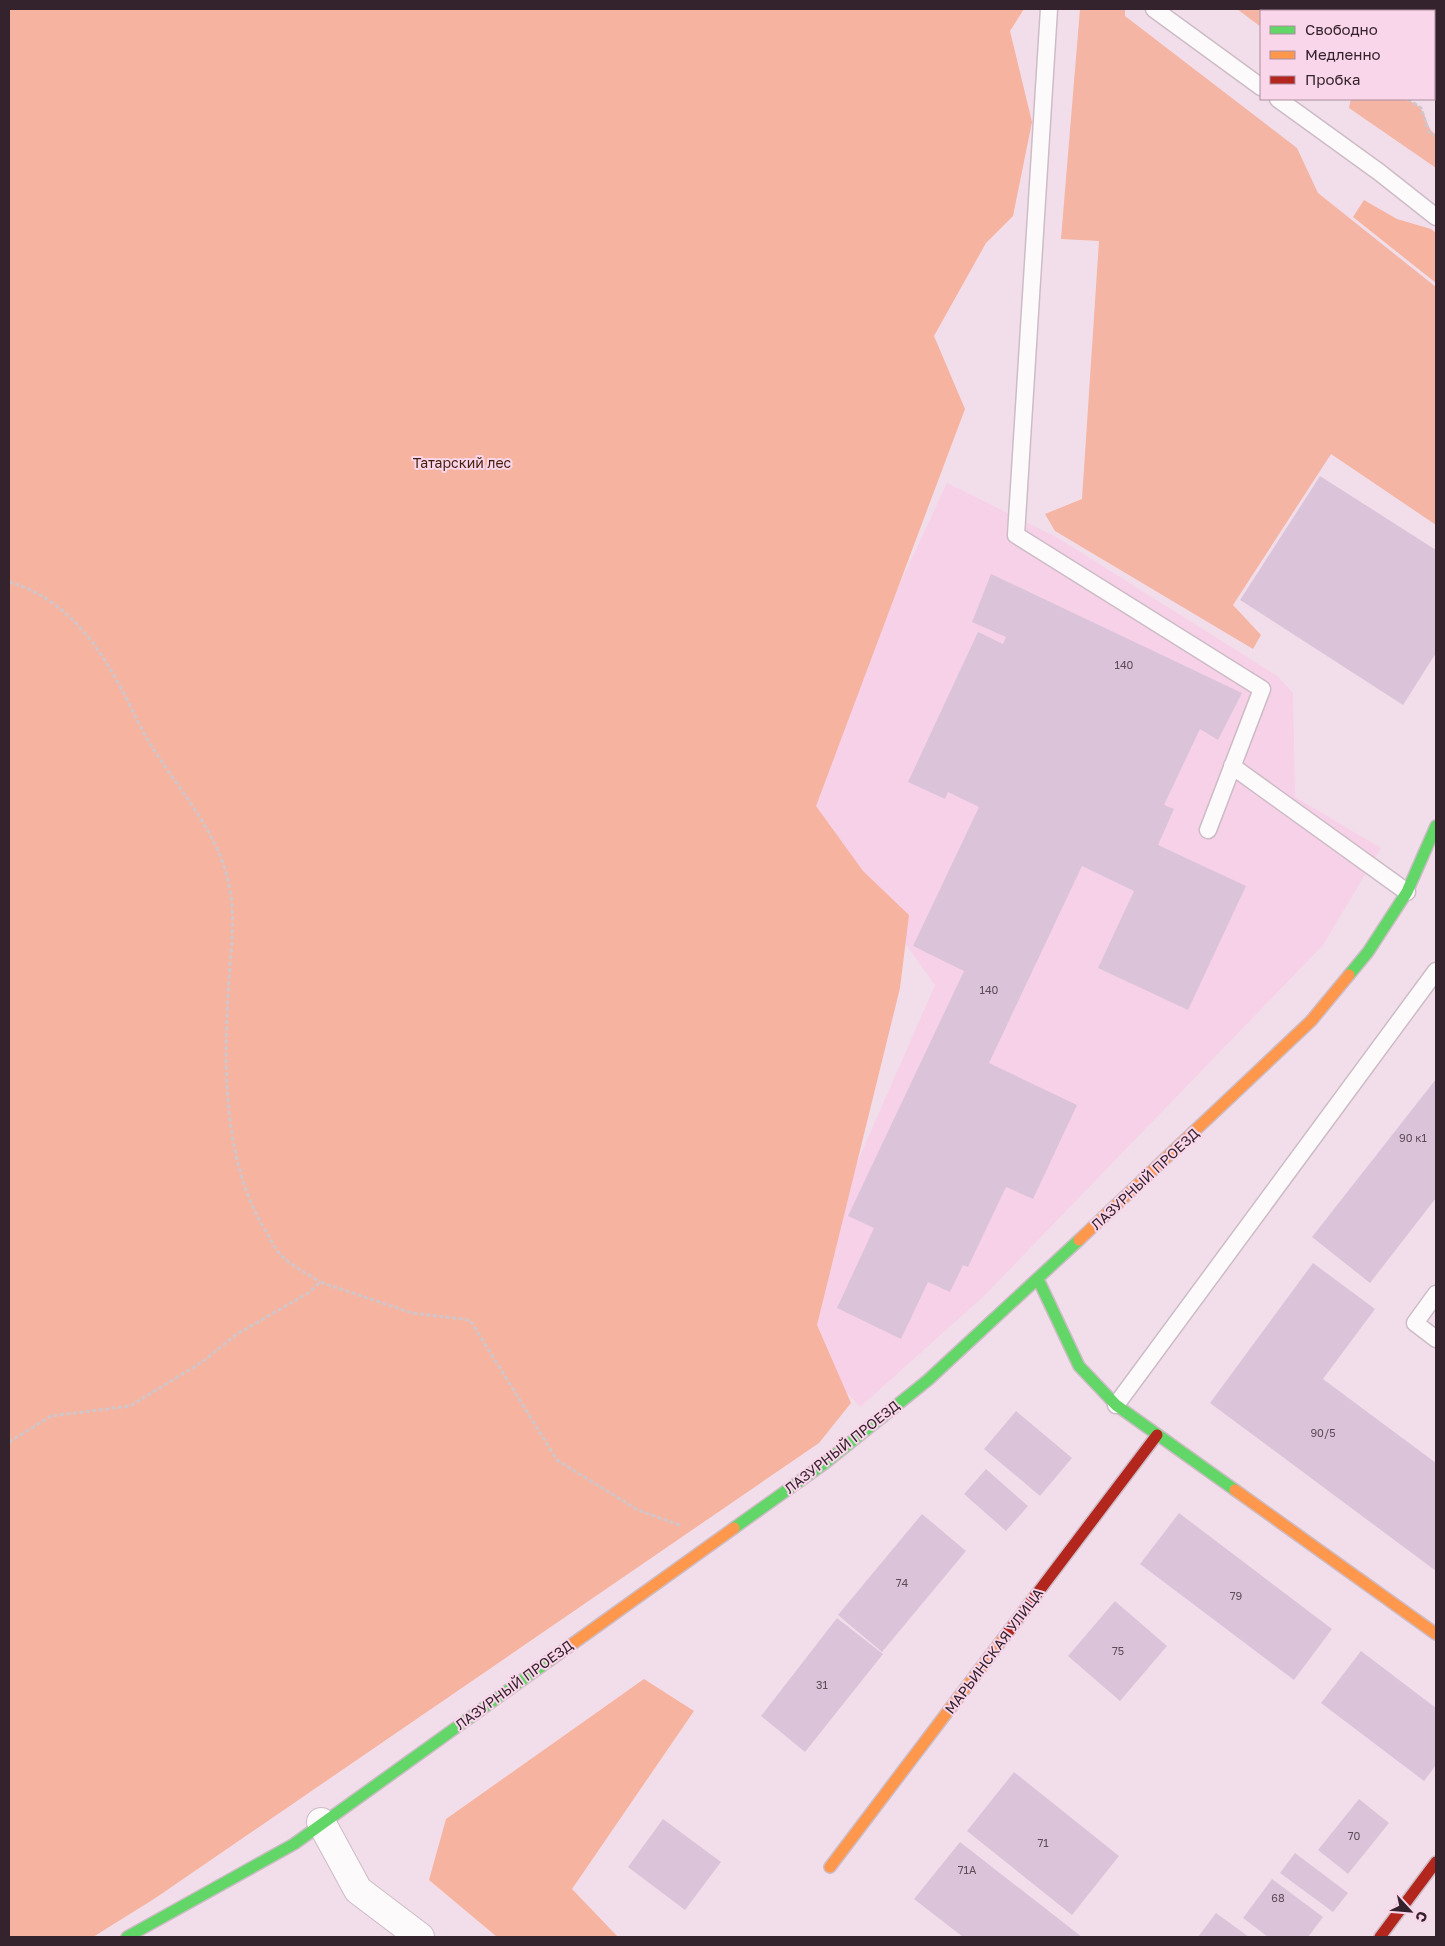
<svg xmlns="http://www.w3.org/2000/svg" width="1445" height="1946" viewBox="0 0 1445 1946" font-family="'Golos Text',sans-serif">
	<style>
		.built { fill: #f6d1e7 }
		.green { fill: #f4b5a4 }
		.forest { fill: #f6b4a0 }
		.building { fill: #dbc4da }
		.lines { fill: none; stroke-linecap: round; stroke-linejoin: round }
		.lane-casing { stroke: #cdbcc6; stroke-width: 19 }
		.street-casing { stroke: #cdbcc6; stroke-width: 30 }
		.fast-casing { stroke: #cdbcc6; stroke-width: 14 }
		.slow-casing { stroke: #cdbcc6; stroke-width: 14 }
		.jam-casing { stroke: #cdbcc6; stroke-width: 14 }
		.path { stroke: #cec6ca; stroke-width: 3; stroke-dasharray: 4 2.5; stroke-linecap: butt }
		.lane { stroke: #fdfafc; stroke-width: 16 }
		.street { stroke: #fdfafc; stroke-width: 28 }
		.fast { stroke: #63d668; stroke-width: 11 }
		.slow { stroke: #ff974d; stroke-width: 11 }
		.jam { stroke: #b3261e; stroke-width: 11 }
		.labels { text-anchor: middle; stroke-width: 4; stroke-linejoin: round; paint-order: stroke }
		.number-label { font-size: 11px; fill: #5e4b58 }
		.park-label { font-size: 14px; fill: #461e0c; stroke: #fad6eb }
		.street-label { font-size: 14px; fill: #34232d; stroke: #fad6eb }
	</style>
	<rect width="100%" height="100%" fill="#f2deea"/>
	<path class="built" d="M947,483L1058,538L1277,676L1293,693L1295,797L1381,848L1323,945L984,1296L860,1407L786,1325L935,985L800,797Z"/>
	<path class="green" d="M1080,9H1125V16L1297,148L1318,193L1436,287V525L1331,454L1233,605L1261,635L1253,649L1055,531L1045,514L1082,499L1099,241L1061,239Z
		M1237,9H1272L1275,11H1261V27Z
		M1351,99C1368,99 1411,93 1421,109C1428,119 1426,128 1436,135V168L1349,108Z"/>
	<path class="forest" d="M9,9H1024L1010,31L1032,122L1013,216L986,243L934,336L965,409L816,806L863,871L909,915L900,988L817,1325L851,1403L819,1443L154,1899L93,1937H9Z
		M1364,200L1397,219L1431,229L1436,233V283L1353,217Z
		M644,1679L694,1711L572,1889L618,1937H497L429,1880L446,1819Z"/>
	<path class="building" d="M1320,476L1436,550V653L1403,705L1240,600Z
		M991,574L1242,693L1218,740L1200,729L1164,805L1174,809L1158,845L1246,886L1188,1010L1098,968L1134,891L1082,866L989,1063L1077,1105L1033,1199L1006,1187L968,1267L963,1265L950,1292L928,1282L901,1339L837,1308L874,1228L848,1216L964,971L913,946L979,807L948,792L945,799L908,782L978,632L1003,644L1006,637L972,622Z
		M1436,1079V1198L1370,1283L1312,1237Z
		M1313,1263L1375,1309L1323,1379L1436,1463V1571L1210,1403Z
		M1016,1411L1072,1458L1040,1496L984,1449Z
		M986,1469L1028,1506L1006,1531L964,1494Z
		M1179,1513L1332,1629L1294,1680L1140,1564Z
		M922,1514L966,1551L882,1652L838,1615Z
		M1115,1601L1167,1646L1120,1701L1068,1656Z
		M837,1618L883,1654L805,1752L761,1716Z
		M1361,1651L1436,1708V1765L1424,1781L1321,1703Z
		M1014,1772L1119,1856L1072,1915L967,1831Z
		M1359,1799L1389,1823L1348,1874L1318,1850Z
		M663,1819L721,1862L685,1910L628,1867Z
		M960,1842L1082,1937H963L914,1899Z
		M1295,1853L1348,1893L1333,1912L1280,1873Z
		M1272,1879L1323,1917L1308,1937H1268L1243,1918Z
		M1216,1913L1249,1937H1198Z"/>
	<g class="lines">
		<g class="lane-casing">
			<path id="lane" d="M1049,9L1016,535L1262,689L1208,830
				M1154,9L1261,87
				M1278,99L1379,172L1436,217
				M1232,766L1407,892
				M1436,1294L1415,1323L1436,1339
				M1116,1405L1436,971"/>
		</g>
		<g class="street-casing">
			<path id="street" d="M321,1822L358,1890L420,1937"/>
		</g>
		<g class="fast-casing">
			<path id="fast" d="M1434,67L1436,68
				M1349,975L1368,952L1407,892L1436,826
				M1038,1279L1079,1366L1116,1405L1235,1490
				M734,1528L825,1463L928,1380L1079,1240
				M127,1937L294,1844L550,1660"/>
		</g>
		<g class="slow-casing">
			<path id="slow" d="M1079,1240L1311,1021L1349,975
				M1235,1490L1436,1634
				M550,1660L734,1528
				M830,1867L1005,1636"/>
		</g>
		<g class="jam-casing">
			<path id="jam" d="M1351,9L1355,11
				M1005,1636L1157,1435
				M1380,1937L1436,1862"/>
		</g>
		<path class="path" d="M1283,9L1287,11
			M1408,99L1421,108L1429,132L1436,136
			M9,582C74,600 109,661 136,718C163,775 216,821 229,885C236,916 231,947 229,979C224,1062 221,1156 265,1230C270,1237 274,1248 280,1254C290,1265 308,1274 320,1282
			M9,1442L51,1416L130,1406L202,1362L237,1334L310,1292L320,1282L412,1313L470,1320L557,1460L638,1510L682,1526"/>
		<use href="#lane" class="lane"/>
		<use href="#street" class="street"/>
		<use href="#fast" class="fast"/>
		<use href="#slow" class="slow"/>
		<use href="#jam" class="jam"/>
	</g>
	<g class="labels">
		<g class="number-label">
			<text x="1124" y="669">140</text>
			<text x="989" y="994">140</text>
			<text x="1413" y="1142">90 к1</text>
			<text x="1323" y="1437">90/5</text>
			<text x="902" y="1587">74</text>
			<text x="1236" y="1600">79</text>
			<text x="1118" y="1655">75</text>
			<text x="822" y="1689">31</text>
			<text x="1354" y="1840">70</text>
			<text x="1043" y="1847">71</text>
			<text x="967" y="1874">71А</text>
			<text x="1278" y="1902">68</text>
		</g>
		<g class="park-label">
			<text x="462" y="468">Татарский лес</text>
		</g>
		<g class="street-label">
			<text transform="translate(1145 1179) rotate(-43)" y="5">ЛАЗУРНЫЙ ПРОЕЗД</text>
			<text transform="translate(842 1447) rotate(-38)" y="5">ЛАЗУРНЫЙ ПРОЕЗД</text>
			<text transform="translate(994 1651) rotate(-53)" y="5">МАРЬИНСКАЯ УЛИЦА</text>
			<text transform="translate(514 1685) rotate(-36)" y="5">ЛАЗУРНЫЙ ПРОЕЗД</text>
		</g>
	</g>
	<rect width="1445" height="1946" fill="none" stroke="#34232d" stroke-width="20"/>
	<rect x="1260" y="10" width="175" height="90" fill="#fad6eb" stroke="#ab8e9f"/>
	<rect x="1270" y="26" width="25" height="8" fill="#63d668" stroke="#ab8e9f"/>
	<text x="1305" y="35" font-size="15" fill="#34232d">Свободно</text>
	<rect x="1270" y="51" width="25" height="8" fill="#ff974d" stroke="#ab8e9f"/>
	<text x="1305" y="60" font-size="15" fill="#34232d">Медленно</text>
	<rect x="1270" y="76" width="25" height="8" fill="#b3261e" stroke="#ab8e9f"/>
	<text x="1305" y="85" font-size="15" fill="#34232d">Пробка</text>
	<g transform="translate(1410 1911) rotate(116)" stroke="#fad6eb" stroke-width="4" paint-order="stroke">
	<path d="M0-4L9 19L0 12L-9 19Z" fill="#34232d"/>
	<text y="-8" font-size="14" font-weight="bold" text-anchor="middle" fill="#34232d">С</text>
	</g>
</svg>
